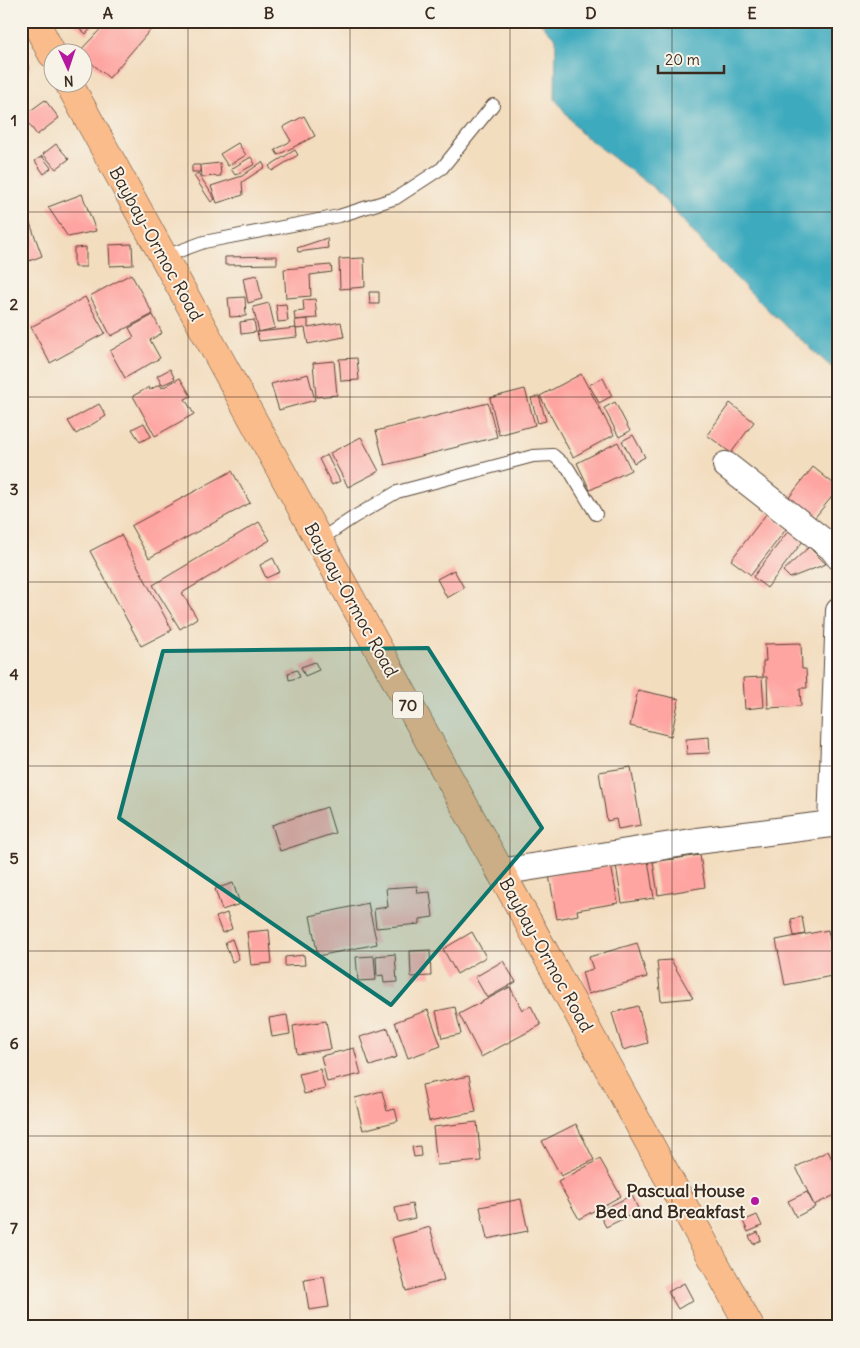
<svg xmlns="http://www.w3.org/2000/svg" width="860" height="1348" viewBox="0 0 860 1348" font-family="Delius,sans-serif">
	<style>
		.water { fill: #3eaabe; stroke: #3c6a6e }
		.building { fill: #fea5a1 }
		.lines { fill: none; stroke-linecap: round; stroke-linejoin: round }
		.service-casing { stroke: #574536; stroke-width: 14 }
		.minor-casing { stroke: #574536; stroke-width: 28 }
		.primary-casing { stroke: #574536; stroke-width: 29 }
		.service { stroke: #fff; stroke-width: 12 }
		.minor { stroke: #fff; stroke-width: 26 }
		.primary { stroke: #fabc8b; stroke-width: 28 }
		.marked { fill: #0f766e; fill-opacity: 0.2; stroke: #0f766e; stroke-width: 4; stroke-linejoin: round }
		.grid { fill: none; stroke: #3b2a1e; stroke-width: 1; stroke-opacity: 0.55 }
		.poi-dot { fill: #b5179e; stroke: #f7f3e8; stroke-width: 2 }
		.labels { text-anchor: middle; stroke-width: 4; stroke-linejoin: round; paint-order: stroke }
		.shield { fill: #f7f3e8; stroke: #73665b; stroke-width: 1 }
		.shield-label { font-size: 16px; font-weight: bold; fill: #3b2a1e }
		.street-label { font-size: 18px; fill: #3b2a1e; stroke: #f7f3e8 }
		.poi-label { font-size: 18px; font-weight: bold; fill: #3b2a1e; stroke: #f7f3e8; text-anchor: end }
		.neatline { fill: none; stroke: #3b2a1e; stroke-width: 2 }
		.grid-label { font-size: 16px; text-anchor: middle; font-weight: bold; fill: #3b2a1e }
	</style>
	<rect width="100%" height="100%" fill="#f7f3e8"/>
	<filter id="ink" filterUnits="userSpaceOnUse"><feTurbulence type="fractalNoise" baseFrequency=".02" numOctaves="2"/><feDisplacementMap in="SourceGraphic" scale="10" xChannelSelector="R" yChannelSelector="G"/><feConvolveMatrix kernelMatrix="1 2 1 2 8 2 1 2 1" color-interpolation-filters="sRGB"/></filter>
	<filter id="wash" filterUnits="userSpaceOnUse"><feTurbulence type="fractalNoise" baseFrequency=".0096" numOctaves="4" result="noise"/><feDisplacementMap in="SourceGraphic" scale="20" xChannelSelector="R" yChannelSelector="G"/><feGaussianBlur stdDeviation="1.12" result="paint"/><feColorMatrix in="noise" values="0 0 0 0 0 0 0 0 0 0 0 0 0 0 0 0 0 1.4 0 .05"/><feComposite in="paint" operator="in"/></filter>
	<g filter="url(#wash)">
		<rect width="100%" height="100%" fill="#f3ddbf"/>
		<path class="water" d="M539,21H839V374L768,310L713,255L655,189L581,133L555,99L556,39Z"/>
		<g id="blocks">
			<path class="building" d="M71,21H97L86,34Z
				M108,21H158L109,78L82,55V52H79Z
				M21,54L30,69L21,75Z
				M45,100L59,118L37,135L23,116Z
				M304,116L315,136L278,155L275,150L291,141L283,127Z
				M238,143L246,155L228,166L220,154Z
				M56,144L69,159L56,169L43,154Z
				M295,150L298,155L272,171L269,166Z
				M42,156L51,168L44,174L35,161Z
				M251,157L255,164L235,175L231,169Z
				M262,162L265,167L242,182L243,195L217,203L211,186L242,176Z
				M220,163L221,176L202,177L201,165Z
				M192,165H200V172H192Z
				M198,173L215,199L211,202L194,176Z
				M82,194L96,231L68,237L48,207Z
				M30,223L42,256L29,261L21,242V227Z
				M327,238L328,248L298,252L297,248Z
				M132,244L133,265L110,266L109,245Z
				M86,247V267H74V248Z
				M277,256V264L225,265V257Z
				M364,258L365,287L340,289L339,259Z
				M331,265L332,272L310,275L311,296L286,298L284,269Z
				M131,274L153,314L111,336L90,296Z
				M257,275L262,299L248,303L243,278Z
				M369,292H379V304H370Z
				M85,297L105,333L50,363L31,327Z
				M245,297L246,316L230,317L228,298Z
				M315,299L317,318L295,320L294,312L304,311L303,300Z
				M269,303L275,328L259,332L253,307Z
				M286,304L288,321L278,322L276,305Z
				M153,315L162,333L150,340L160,358L125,378L110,351L134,337L129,328Z
				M308,319V328L341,322L344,337L308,344L305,328L296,329L295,320Z
				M254,320L256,332L241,334L240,322Z
				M296,328L297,337L259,341L257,332Z
				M357,358L359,380L341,381L339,359Z
				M334,361L337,395L316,397L313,363Z
				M170,369L175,379L162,385L157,376Z
				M308,374L315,400L279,410L271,384Z
				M581,374L614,435L573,457L540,396Z
				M180,378L191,396L185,399L194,414L155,436L133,396L149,387L150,390L160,384L162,388Z
				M603,378L612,396L599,403L589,385Z
				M525,389L535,425L499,435L490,398Z
				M539,396L546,421L538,423L531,398Z
				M615,402L630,431L619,437L604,408Z
				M488,403L497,437L385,465L376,431Z
				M730,403L754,422L731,453L707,435Z
				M99,404L106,416L76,434L68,421Z
				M144,423L151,436L140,442L132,429Z
				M633,435L645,457L634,463L622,441Z
				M361,437L379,471L348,487L330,453Z
				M618,442L631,470L590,490L577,463Z
				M327,455L340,481L332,485L319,459Z
				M813,467L839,488L812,521L787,500Z
				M232,471L250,503L149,558L131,526Z
				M767,513L787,528L751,575L731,560Z
				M259,522L270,540L182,593L197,618L180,629L153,585Z
				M789,530L803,541L767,588L753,577Z
				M121,535L172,630L141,646L90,551Z
				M809,547L826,564L790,578L783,571Z
				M273,558L280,572L266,578L260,565Z
				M454,570L464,588L447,598L437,579Z
				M801,643L802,669H806L807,688H800L801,706L768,708L767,677H763V661H766L765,644Z
				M315,662L319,670L305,676L301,667Z
				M297,670L300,677L289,680L288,673Z
				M762,677L764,707L745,709L743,678Z
				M638,690L679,699L671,736L630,726Z
				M709,737L710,753L687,754L686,739Z
				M631,767L641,825L618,829L616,819L607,821L599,772Z
				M327,807L335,833L280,851L272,825Z
				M700,855L705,887L658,895L653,862Z
				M648,860L654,898L622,903L616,865Z
				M611,865L618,903L577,910L578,915L557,919L549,875Z
				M233,883L240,904L222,910L215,889Z
				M417,886L418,893L430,892L433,917L420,919V924L376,928L374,909L388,907L386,888Z
				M368,903L377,944L318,956L310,916Z
				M227,913L232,929L222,933L216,917Z
				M802,917L805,934L794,936L791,919Z
				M269,930L272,963L251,965L247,932Z
				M828,930L837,975L785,985L776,940Z
				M839,931V974H838L830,933Z
				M472,932L486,957L457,974L443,949Z
				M232,939L239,959L232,962L225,942Z
				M637,943L647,977L588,994L582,972L593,969L589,957Z
				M430,950L431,976L411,977L410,951Z
				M395,954L397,982L384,983L383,975L377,976L376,956Z
				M304,955L305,965L285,966V957Z
				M374,956L376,980L358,981L356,957Z
				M671,960L693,998L661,1001L657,961Z
				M503,961L516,982L487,998L475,977Z
				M510,987L522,1010L531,1006L541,1025L481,1057L459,1014Z
				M638,1006L648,1043L623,1050L612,1013Z
				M455,1007L461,1034L442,1038L436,1011Z
				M428,1010L441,1046L408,1058L395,1022Z
				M287,1015L290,1034L272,1037L269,1018Z
				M326,1021L331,1049L297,1054L293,1026Z
				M388,1028L397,1057L370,1066L360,1037Z
				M354,1048L361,1074L327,1082L321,1056Z
				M320,1069L325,1089L304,1094L299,1074Z
				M469,1076L476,1112L429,1121L422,1085Z
				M382,1091L387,1111L395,1109L398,1121L363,1130L355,1098Z
				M477,1122L481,1161L437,1165L433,1127Z
				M576,1124L594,1160L561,1176L542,1141Z
				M420,1146L421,1156L414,1157L412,1147Z
				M828,1151L835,1165L839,1163V1193L814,1205L796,1167Z
				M600,1159L621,1196L579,1219L558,1182Z
				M807,1192L815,1207L796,1217L788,1201Z
				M632,1195L639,1211L606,1227L598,1212Z
				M521,1199L528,1231L487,1239L480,1207Z
				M412,1204L415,1218L398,1222L395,1208Z
				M757,1215L762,1226L748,1232L743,1221Z
				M430,1227L444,1280L406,1291L392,1238Z
				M758,1232L761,1240L753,1244L749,1236Z
				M324,1276L329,1307L309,1310L304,1279Z
				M684,1283L693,1300L678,1309L668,1292Z"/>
		</g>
	</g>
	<g filter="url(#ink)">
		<use href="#blocks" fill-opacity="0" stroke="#574536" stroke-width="1"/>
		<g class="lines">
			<g class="service-casing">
				<path id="service" d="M163,257L204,242L339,216L396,198L442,168L493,105
					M318,541L354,517L397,492L533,456L553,455L568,468L596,514"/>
			</g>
			<g class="minor-casing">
				<path id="minor" d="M726,465L832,548L839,557
					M831,824L839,611
					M500,872L697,841L839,823"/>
			</g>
			<g class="primary-casing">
				<path id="primary" d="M35,21L52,54
					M68,82L750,1327"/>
			</g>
			<use href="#service" class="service"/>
			<use href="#minor" class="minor"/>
			<use href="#primary" class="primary"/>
		</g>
	</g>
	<path class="marked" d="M428,648L542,828L391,1005L119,818L163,651Z"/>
	<path class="grid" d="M188,21V1327M350,21V1327M510,21V1327M672,21V1327M21,212H839M21,397H839M21,582H839M21,766H839M21,951H839M21,1136H839"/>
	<circle class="poi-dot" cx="755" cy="1201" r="5"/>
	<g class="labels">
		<rect class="shield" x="393" y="691.5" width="30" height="27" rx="4"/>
		<g class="shield-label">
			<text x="408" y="711">70</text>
		</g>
		<g class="street-label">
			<text transform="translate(156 244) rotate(61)" y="6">Baybay-Ormoc Road</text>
			<text transform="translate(351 600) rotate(61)" y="6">Baybay-Ormoc Road</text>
			<text transform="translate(546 955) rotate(61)" y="6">Baybay-Ormoc Road</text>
		</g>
		<g class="poi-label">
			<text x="745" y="1197">Pascual House<tspan x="745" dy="21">Bed and Breakfast</tspan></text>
		</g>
	</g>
	<rect width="860" height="1348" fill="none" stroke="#f7f3e8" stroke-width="55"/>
	<g transform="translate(68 68) rotate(177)"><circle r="24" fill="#f7f3e8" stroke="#aca397"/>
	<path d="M0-4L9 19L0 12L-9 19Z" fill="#b5179e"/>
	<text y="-8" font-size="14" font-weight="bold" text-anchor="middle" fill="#3b2a1e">N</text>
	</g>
	<path d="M658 65v8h66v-8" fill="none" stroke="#3b2a1e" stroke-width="2.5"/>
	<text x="665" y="65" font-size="15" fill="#3b2a1e" stroke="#f7f3e8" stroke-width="4" paint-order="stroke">20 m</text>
	<rect x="28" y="28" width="804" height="1292" class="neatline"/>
	<g class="grid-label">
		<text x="108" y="19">A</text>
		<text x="269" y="19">B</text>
		<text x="430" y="19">C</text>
		<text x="591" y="19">D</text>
		<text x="752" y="19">E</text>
		<text x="14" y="126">1</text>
		<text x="14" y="310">2</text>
		<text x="14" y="495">3</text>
		<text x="14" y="680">4</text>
		<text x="14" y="864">5</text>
		<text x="14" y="1049">6</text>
		<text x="14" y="1234">7</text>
	</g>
</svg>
